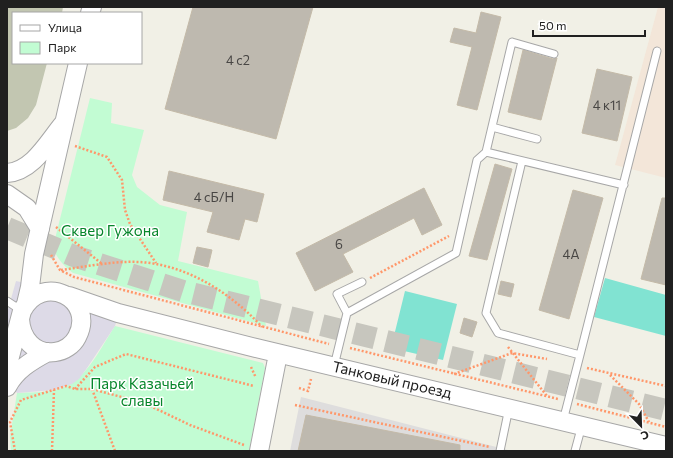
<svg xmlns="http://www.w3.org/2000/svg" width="673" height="458" viewBox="0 0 673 458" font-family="Commissioner,sans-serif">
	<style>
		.residential { fill: #dedddd }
		.military { fill: #f3e6d9 }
		.construction { fill: #c2c6b1 }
		.park { fill: #c2fcd3 }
		.pitch { fill: #81e3d2 }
		.plaza { fill: #dddae7 }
		.building { fill: #beb9af; stroke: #c4baa8 }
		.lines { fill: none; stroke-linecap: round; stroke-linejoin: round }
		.primary-tunnel { stroke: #c7c6be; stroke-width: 22; stroke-dasharray: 22 11; stroke-linecap: butt }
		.service-casing { stroke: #a7a7a7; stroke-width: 9 }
		.tertiary-casing { stroke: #a7a7a7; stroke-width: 20 }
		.path { stroke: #ff976a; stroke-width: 2.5; stroke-dasharray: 2 2; stroke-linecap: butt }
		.service { stroke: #fff; stroke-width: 7 }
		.tertiary { stroke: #fff; stroke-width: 18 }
		.labels { text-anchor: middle; stroke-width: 3; stroke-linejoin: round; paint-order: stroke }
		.number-label { font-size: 13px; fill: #484644 }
		.park-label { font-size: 15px; fill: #06862b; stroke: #fff }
		.street-label { font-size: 15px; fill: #202020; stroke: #fff }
	</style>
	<rect width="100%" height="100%" fill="#f1f0e6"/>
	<path class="residential" d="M301,397L512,451H290Z"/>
	<path class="military" d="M658,7H666V178L615,165Z"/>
	<path class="construction" d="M7,7H63L62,13H13V63H47L36,105L28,118L16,128L7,131Z"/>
	<path class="park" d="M90,98L112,103L111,123L144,130L132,175L137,187L160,205L187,212L178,261L258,281L266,326L73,273C63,265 57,259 53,247Z
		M115,326L263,363L265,368L249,451H11L10,437L17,393C29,392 43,393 55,390C85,384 99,350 115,326Z"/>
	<path class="pitch" d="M605,278L666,295V336L594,317Z
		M405,291L457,304L443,360L391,348Z"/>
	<path class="plaza" d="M16,281L122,304L115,326L87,368L79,379L72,384L54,390L17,393L7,380V313Z"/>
	<path class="building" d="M193,7H313L276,139L165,109Z
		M481,12L501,17L477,110L457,105L472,47L450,42L454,28L476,33Z
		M523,50L553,59L557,58L541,120L508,112Z
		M597,69L632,77L617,141L582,133Z
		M495,164L512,169L487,260L469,256Z
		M169,171L264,194L257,222L245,219L239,240L207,232L213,212L163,200Z
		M424,188L442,225L422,235L414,218L343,254L353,272L315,291L296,253Z
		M573,190L603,198L569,319L539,310Z
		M662,198H666V285L641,279Z
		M197,247L212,250L208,267L193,263Z
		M501,281L514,284L511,297L498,294Z
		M464,318L477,322L472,337L460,333Z
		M306,415L460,445V451H298Z"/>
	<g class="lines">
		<path class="primary-tunnel" d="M7,228L74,256L183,291L666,410"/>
		<g class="service-casing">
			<path id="service" d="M492,127L537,139
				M486,152L512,42L554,54
				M522,161L486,313L498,333L580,355L563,421
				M7,301L22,311
				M347,313L337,294L362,282
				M580,355L657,51
				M334,366L347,313L456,253L477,160L486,152L624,185
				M500,451L509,408
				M575,451L582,425"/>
		</g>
		<g class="tertiary-casing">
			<path id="tertiary" d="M90,13L92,7
				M7,173C33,171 48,142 63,124
				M7,194L27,208L40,229
				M69,296L118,313L256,348L666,446
				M26,304L30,287L34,254L78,63
				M7,368L22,311C42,271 97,299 77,337C73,345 64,351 55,352C34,355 21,338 20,319
				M7,387C16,370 31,361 48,352
				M259,451L278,354"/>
		</g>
		<path class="path" d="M75,146L107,157L122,180L125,210L130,224L156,263
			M56,227L102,264
			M51,255L60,270L74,277L329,344
			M61,270C91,266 125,258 156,264C196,271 235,297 262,327
			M370,278L449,236
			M508,347L547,396
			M350,348L558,399
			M251,367L256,378
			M587,368L666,386
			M454,374L512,353L547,359
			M610,375L639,404L649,422
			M299,388L308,391L311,379
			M75,389L95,367L126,354L254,386
			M92,389L115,451
			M577,404L666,427
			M295,405L490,447
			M15,451L10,422L21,400L66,386L75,389H92L144,403L190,425L244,445
			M52,451L54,390"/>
		<use href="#service" class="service"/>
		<use href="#tertiary" class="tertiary"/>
	</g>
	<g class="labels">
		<g class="number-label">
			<text x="238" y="65">4 с2</text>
			<text x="607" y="110">4 к11</text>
			<text x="214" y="202">4 сБ/Н</text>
			<text x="339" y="249">6</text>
			<text x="571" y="259">4А</text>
		</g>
		<g class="park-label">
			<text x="110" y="236">Сквер Гужона</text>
			<text x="142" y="389">Парк Казачьей<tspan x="142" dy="17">славы</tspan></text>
		</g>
		<g class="street-label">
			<text transform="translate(392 380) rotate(13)" y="5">Танковый проезд</text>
		</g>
	</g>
	<rect width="673" height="458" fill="none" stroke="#202020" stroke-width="16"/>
	<rect x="12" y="12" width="130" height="52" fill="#ffffff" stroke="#a6a6a6"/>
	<rect x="20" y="25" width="20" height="6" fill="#ffffff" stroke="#a6a6a6"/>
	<text x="48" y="32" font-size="12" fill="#202020">Улица</text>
	<rect x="20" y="42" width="20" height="12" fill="#c2fcd3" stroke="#a6a6a6"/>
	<text x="48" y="52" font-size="12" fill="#202020">Парк</text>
	<g transform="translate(641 426) rotate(157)" stroke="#ffffff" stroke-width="3" paint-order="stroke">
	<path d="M0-3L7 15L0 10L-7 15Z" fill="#202020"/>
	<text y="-6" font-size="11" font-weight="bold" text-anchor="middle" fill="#202020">С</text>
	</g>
	<path d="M533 30v6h112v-6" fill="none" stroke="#202020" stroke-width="2"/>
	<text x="539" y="30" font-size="12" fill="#202020" stroke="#ffffff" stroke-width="3" paint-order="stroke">50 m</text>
</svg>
